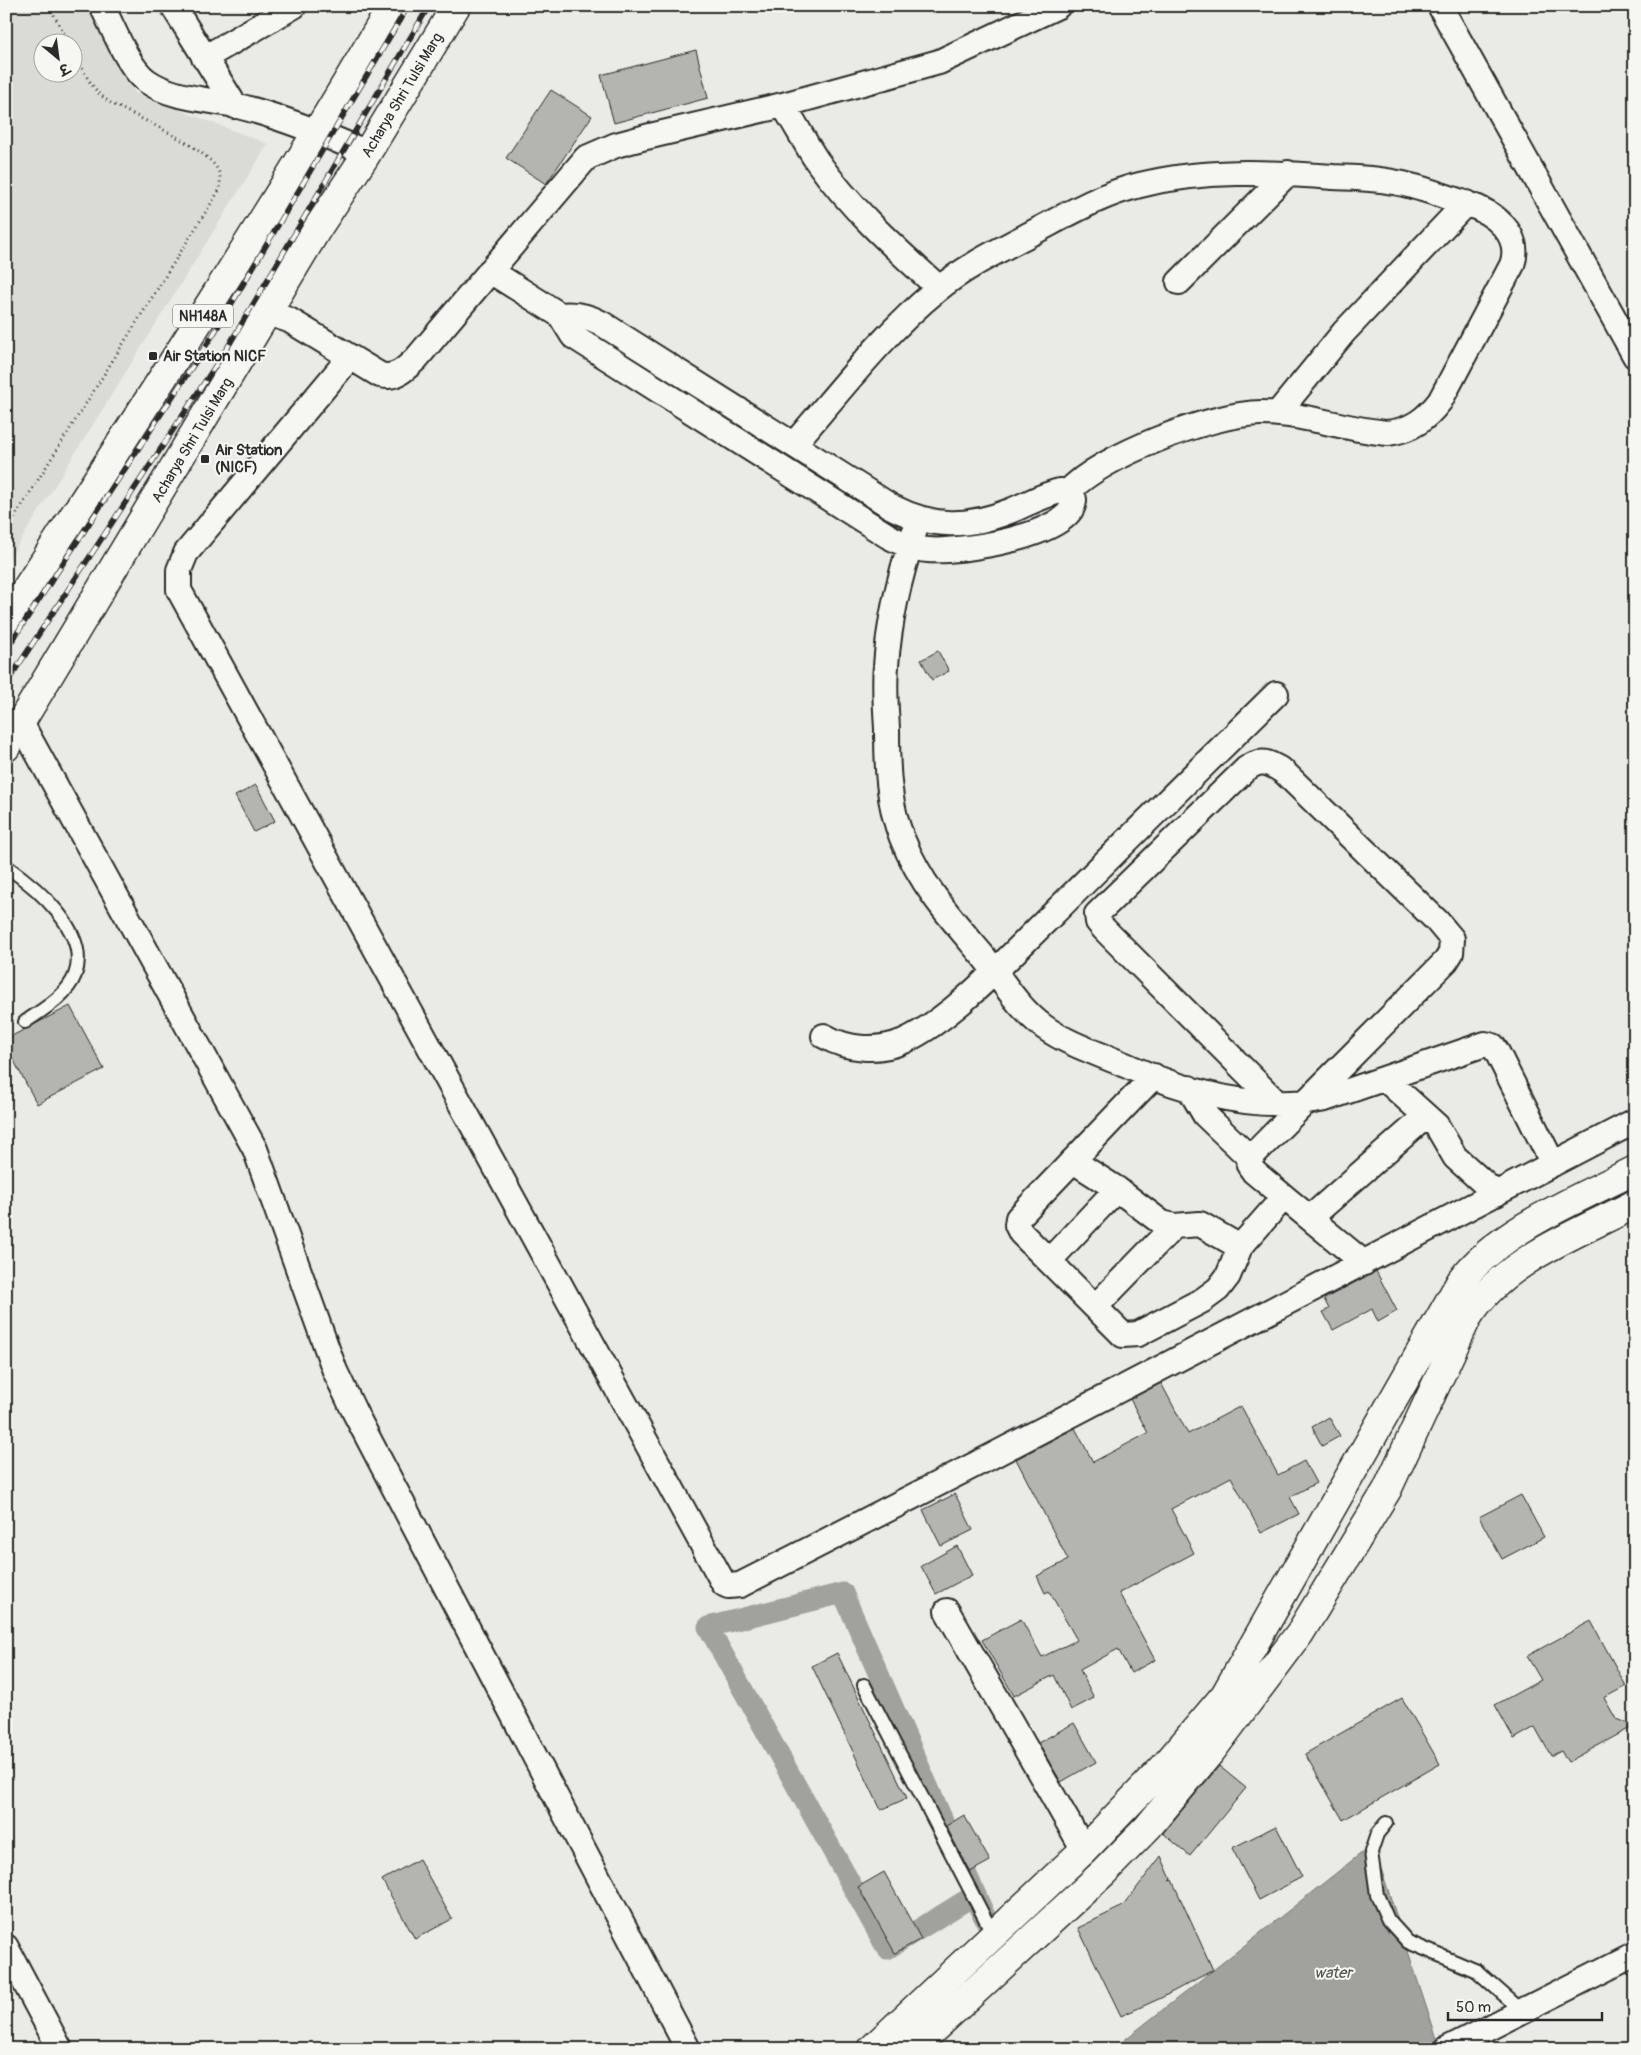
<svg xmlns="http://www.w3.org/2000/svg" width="1641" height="2055" viewBox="0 0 1641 2055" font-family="Pangolin,'Playpen Sans Deva',sans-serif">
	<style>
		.built { fill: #dadad6; fill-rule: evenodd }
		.water { fill: #a1a19e; stroke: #727270 }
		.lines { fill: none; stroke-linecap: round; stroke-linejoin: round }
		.canal { stroke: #a1a19e; stroke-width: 21 }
		.building { fill: #b4b4b1; stroke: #2b2b2b }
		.lane-casing { stroke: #2b2b2b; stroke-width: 16 }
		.street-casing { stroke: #2b2b2b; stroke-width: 28 }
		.secondary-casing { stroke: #2b2b2b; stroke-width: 31 }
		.highway-casing { stroke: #2b2b2b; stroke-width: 31 }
		.path { stroke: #2b2b2b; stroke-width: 3; stroke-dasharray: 1 4; stroke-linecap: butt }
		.lane { stroke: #f6f6f2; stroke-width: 12 }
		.street { stroke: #f6f6f2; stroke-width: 24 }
		.secondary { stroke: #f6f6f2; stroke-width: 28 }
		.highway { stroke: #f6f6f2; stroke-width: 28 }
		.rail-casing { stroke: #2b2b2b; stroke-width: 5.5 }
		.rail { stroke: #f6f6f2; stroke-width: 4; stroke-dasharray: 11; stroke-linecap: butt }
		.poi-dot { fill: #2b2b2b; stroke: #f6f6f2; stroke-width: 2 }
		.labels { text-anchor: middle; stroke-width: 4; stroke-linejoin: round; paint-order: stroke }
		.shield { fill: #f6f6f2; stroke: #686867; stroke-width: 1 }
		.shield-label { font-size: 14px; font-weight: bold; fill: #2b2b2b }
		.street-label { font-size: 15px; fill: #2b2b2b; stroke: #f6f6f2 }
		.poi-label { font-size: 15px; font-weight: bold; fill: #2b2b2b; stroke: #f6f6f2; text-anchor: start }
		.water-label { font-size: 16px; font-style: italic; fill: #545453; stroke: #f6f6f2 }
	</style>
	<rect width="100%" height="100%" fill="#eaeae6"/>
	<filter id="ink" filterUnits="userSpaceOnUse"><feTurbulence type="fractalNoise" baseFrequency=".02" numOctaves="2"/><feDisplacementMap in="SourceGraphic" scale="10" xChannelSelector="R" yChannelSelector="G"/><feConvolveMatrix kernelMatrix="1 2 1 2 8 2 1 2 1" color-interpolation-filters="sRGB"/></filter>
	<g filter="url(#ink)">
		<path class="built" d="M6,6H89L135,93L268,144L6,564ZM42,42H72V72H42Z"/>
		<path class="water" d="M1373,1844L1440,2049H1113Z"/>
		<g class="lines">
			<path class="canal" d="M843,1593L993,1934L973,1896L887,1949L708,1627Z"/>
		</g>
		<path class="building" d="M696,50L708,98L614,123L601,75Z
			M551,90L592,116L546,184L506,158Z
			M938,651L949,671L932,680L921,660Z
			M256,785L275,821L254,832L235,796Z
			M70,1006L104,1069L37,1104L6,1046V1039Z
			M1376,1271L1397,1311L1378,1322L1372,1309L1333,1330L1323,1312L1329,1309L1324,1299Z
			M1161,1383L1188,1434L1241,1406L1278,1475L1304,1461L1316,1483L1290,1497L1299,1514L1261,1533L1231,1477L1171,1509L1194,1553L1119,1593L1155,1660L1131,1673L1118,1649L1080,1670L1094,1698L1071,1710L1054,1675L1014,1696L982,1640L1021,1619L1042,1657L1077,1640L1049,1591L1045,1593L1037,1576L1068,1560L1016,1459L1075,1428L1093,1462L1148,1433L1130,1399Z
			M1329,1417L1340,1436L1322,1446L1312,1427Z
			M955,1494L973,1530L941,1546L923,1510Z
			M1521,1495L1544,1537L1502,1559L1479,1517Z
			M957,1546L972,1575L936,1594L921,1566Z
			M1591,1621L1626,1686L1604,1698L1616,1719L1634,1726L1568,1762L1561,1751L1551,1756L1535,1727L1514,1739L1495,1705L1541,1680L1527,1656Z
			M837,1653L907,1798L881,1810L812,1666Z
			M1402,1698L1440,1764L1343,1820L1305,1754Z
			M1074,1723L1096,1762L1061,1782L1038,1743Z
			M1219,1766L1246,1788L1190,1856L1163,1833Z
			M964,1815L990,1861L970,1872L946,1826Z
			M1276,1826L1302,1877L1259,1900L1232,1848Z
			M1161,1856L1171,1879L1169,1881L1172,1880L1213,1970L1161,1998L1121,2016L1078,1928L1123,1906Z
			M419,1859L452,1919L415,1939L382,1880Z
			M884,1872L921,1939L895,1953L858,1887Z"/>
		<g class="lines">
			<g class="lane-casing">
				<path id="lane" d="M6,866C36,887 91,932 75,975C67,996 42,1010 25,1022
					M864,1685L993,1934
					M1386,1823L1377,1834L1371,1852L1377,1895L1388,1920L1408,1942L1477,1971L1521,2010"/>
			</g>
			<g class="street-casing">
				<path id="street" d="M102,6C113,27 128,68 147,81C171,98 206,99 234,105C280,116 324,134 367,153
					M173,6L235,106
					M1440,6L1635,356
					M204,58L294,6
					M783,105C795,123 805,143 817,161C851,209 896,249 939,288
					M490,271L560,315L573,336L888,536C901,543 913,549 928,550C956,553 1075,536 1074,499L1068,492L1060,491C1043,495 1027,504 1010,511C967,528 933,528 892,507L601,323C588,316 576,313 560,315
					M1179,282L1288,173
					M268,313L289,320L380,375C396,379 404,370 416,359L586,158L616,145L646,137L783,105L939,62L1058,6
					M350,357L186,553L179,570V590L724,1584L728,1586L740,1585L992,1456L1635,1121
					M1277,414L1344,332L1466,203
					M794,444C840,391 883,334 937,290C965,267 998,251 1030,234C1065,216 1101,194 1140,185C1203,169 1269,172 1333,177C1353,178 1373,178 1393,182C1419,186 1443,196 1467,204C1494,212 1523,235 1512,265L1440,401C1426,419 1412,430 1388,433C1346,430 1304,413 1261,413C1213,413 1100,456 1068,492
					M914,533C900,575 889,622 886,666C884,687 886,708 887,729C887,766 888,804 902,838C922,887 950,917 983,956C1002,980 1018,1008 1044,1027C1069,1045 1103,1055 1132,1068C1192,1094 1260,1112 1325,1099L1485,1044L1493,1046L1497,1052L1553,1164
					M21,723L255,1149L335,1371L355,1413L688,2049
					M824,1036C848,1050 878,1052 904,1041C956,1017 1011,954 1053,914C1127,840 1202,767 1276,694
					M1154,1076L1018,1218L1017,1225L1021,1233L1123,1335L1138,1334L1203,1300L1218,1289L1228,1276L1240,1247L1284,1197
					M1385,1079L1437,1126L1455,1157L1496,1194
					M1189,1088L1205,1115L1250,1158
					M1278,1104L1104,929L1098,922L1097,914L1246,769C1261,758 1269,762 1284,772L1437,921L1452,939L1451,953L1446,961L1250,1158L1249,1165L1254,1172L1364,1263
					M1073,1161L1117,1189L1162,1223L1174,1226L1200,1224L1240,1247
					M1310,1218L1426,1116
					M1049,1261L1117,1189
					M1095,1307L1174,1226
					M947,1611L1084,1850
					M6,1947L60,2049
					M1447,2049L1635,1954"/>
			</g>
			<g class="secondary-casing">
				<path id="secondary" d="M872,2049L1084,1850L1164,1767L1225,1695L1461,1281C1498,1231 1580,1198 1635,1170
					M912,2049L1104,1872L1148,1827L1212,1750L1300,1633L1387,1490L1467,1318C1504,1260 1575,1235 1635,1204"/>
			</g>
			<g class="highway-casing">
				<path id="highway" d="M6,620C138,417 270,215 392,6
					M6,747L317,229L364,158L456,6"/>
			</g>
			<path class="path" d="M49,6L69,42
				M6,531L220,189C220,183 221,176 218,170C205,146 134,116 109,102L98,93L88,79L72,50
				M6,779L12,769"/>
			<use href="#lane" class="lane"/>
			<use href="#street" class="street"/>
			<use href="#secondary" class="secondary"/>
			<use href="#highway" class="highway"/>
			<g class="rail-casing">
				<path id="rail" d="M6,650L213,335L408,6
					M6,684L229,345L429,6"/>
			</g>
			<use href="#rail" class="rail"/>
		</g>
	</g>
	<g class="poi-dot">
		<rect x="148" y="351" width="10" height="10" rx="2.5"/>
		<rect x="200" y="454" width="10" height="10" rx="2.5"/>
	</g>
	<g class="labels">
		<rect class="shield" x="173" y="304.5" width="60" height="23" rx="4"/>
		<g class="shield-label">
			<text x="203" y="321">NH148A</text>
		</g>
		<g class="street-label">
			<text transform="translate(402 95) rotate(-59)" y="5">Acharya Shri Tulsi Marg</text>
			<text transform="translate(192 440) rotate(-59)" y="5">Acharya Shri Tulsi Marg</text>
		</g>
		<g class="poi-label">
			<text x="163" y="361">Air Station NICF</text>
			<text x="215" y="455">Air Station<tspan x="215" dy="17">(NICF)</tspan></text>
		</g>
		<g class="water-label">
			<text x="1333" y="1978">water</text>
		</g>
	</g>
	<rect width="1641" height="2055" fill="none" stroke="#f6f6f2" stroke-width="25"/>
	<rect x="12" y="12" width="1616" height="2030" fill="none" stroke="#2b2b2b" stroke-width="2" filter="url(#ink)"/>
	<g transform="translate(58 58) rotate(151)"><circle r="24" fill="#f6f6f2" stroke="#a5a5a2"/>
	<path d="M0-4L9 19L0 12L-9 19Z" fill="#2b2b2b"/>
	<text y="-8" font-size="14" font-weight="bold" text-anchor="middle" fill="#2b2b2b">उ</text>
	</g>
	<path d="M1448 2012v8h154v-8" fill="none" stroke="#2b2b2b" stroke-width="2.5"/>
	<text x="1456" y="2012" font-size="15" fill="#2b2b2b" stroke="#f6f6f2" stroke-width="4" paint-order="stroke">50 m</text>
</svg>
